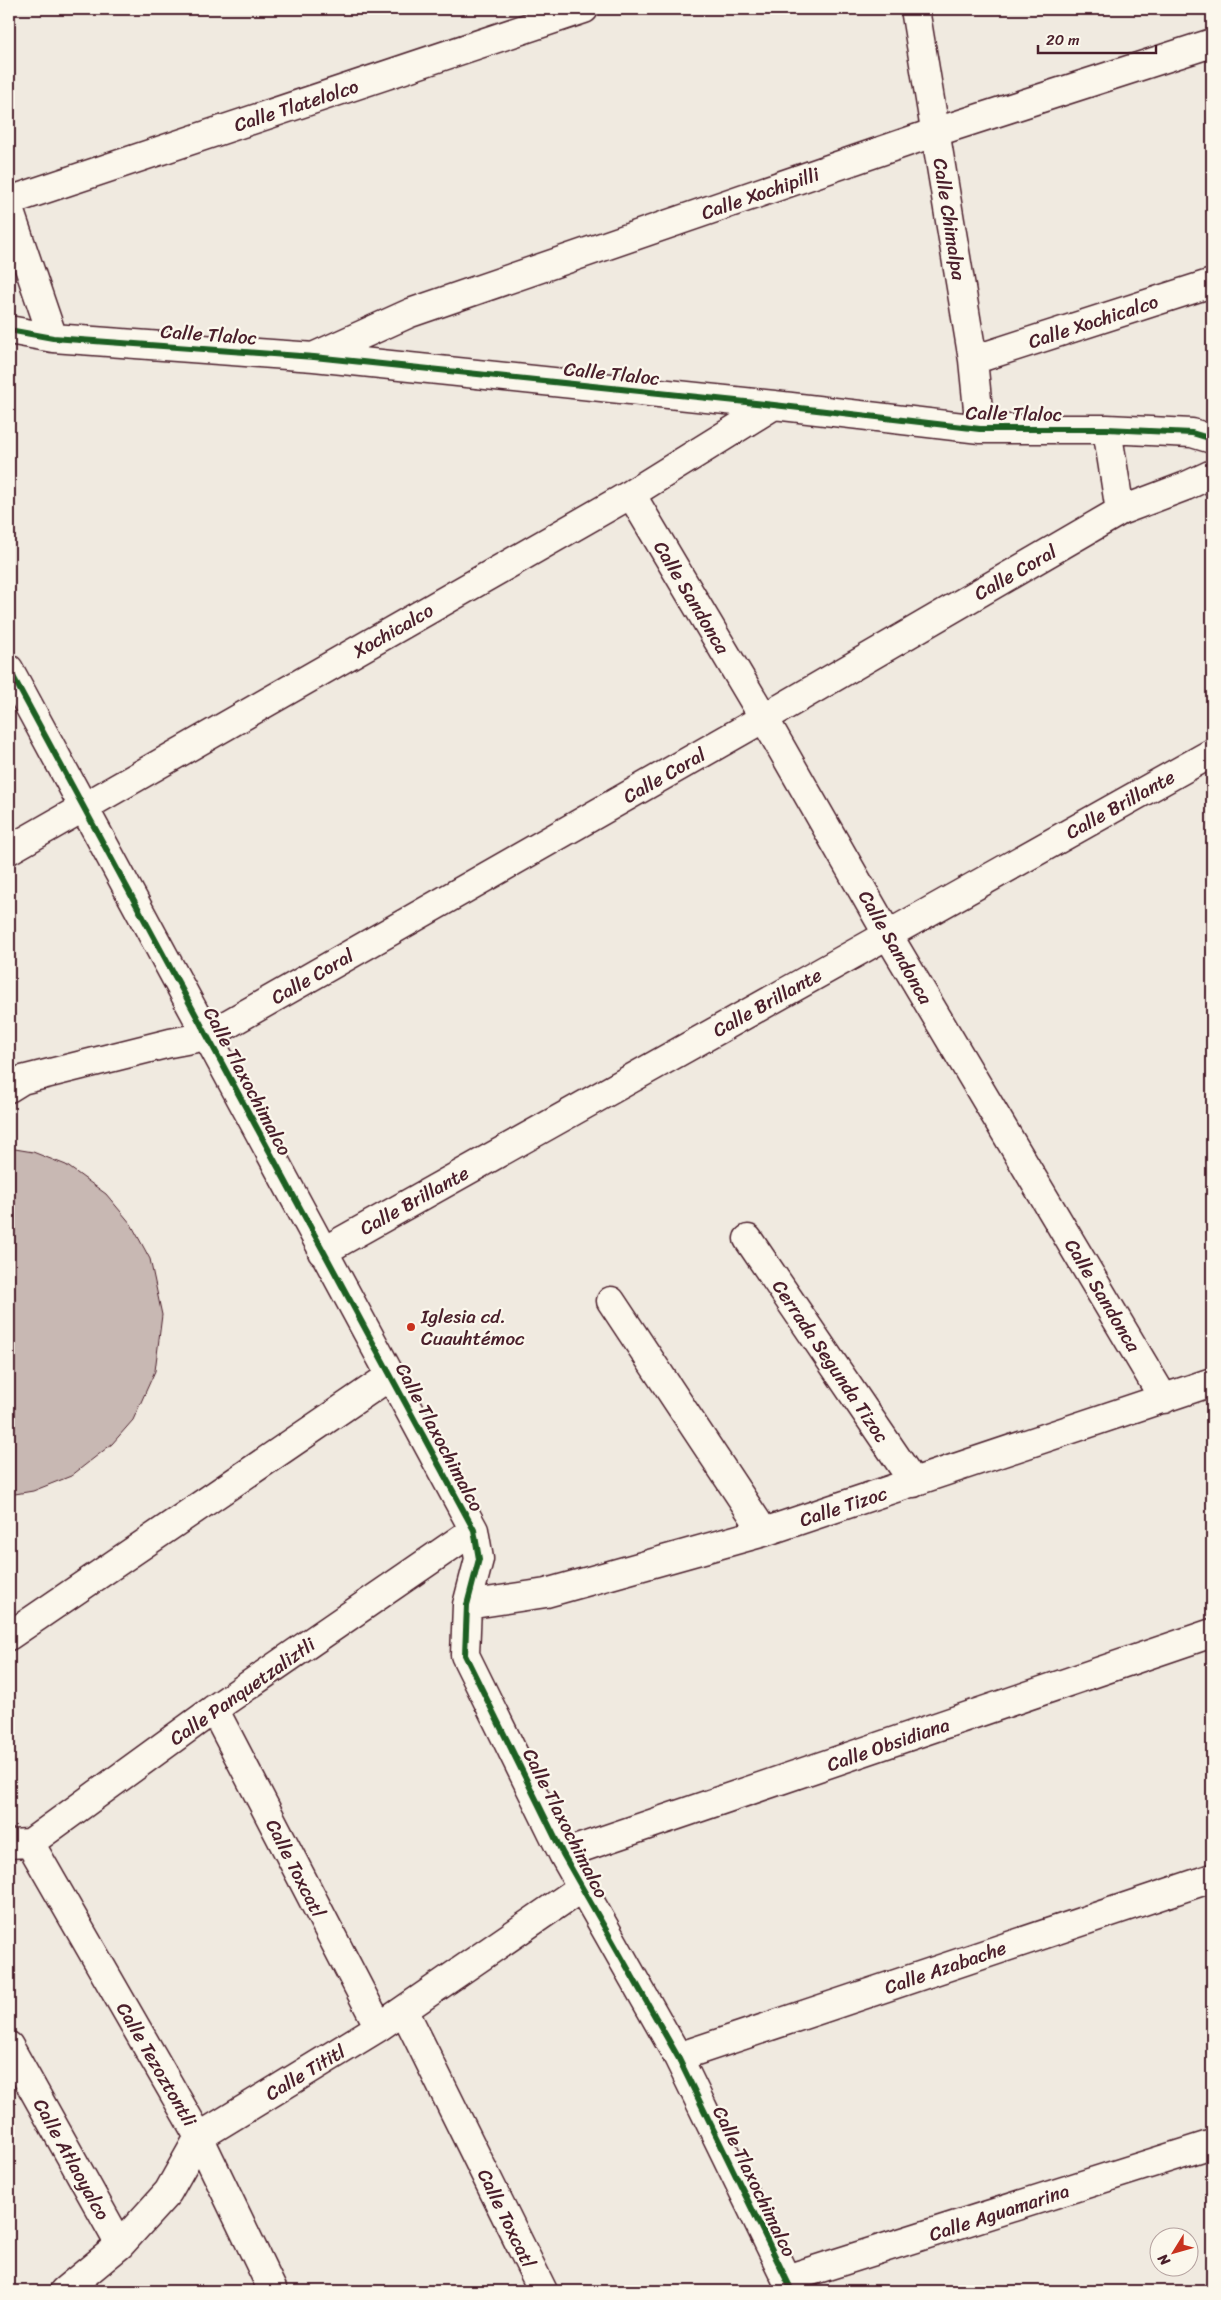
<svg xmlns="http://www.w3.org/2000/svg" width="1221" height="2300" viewBox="0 0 1221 2300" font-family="Sriracha,sans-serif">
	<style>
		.building { fill: #c8b8b3; stroke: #4a1f2b }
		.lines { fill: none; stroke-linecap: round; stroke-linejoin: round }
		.minor-casing { stroke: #4a1f2b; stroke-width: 31 }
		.minor { stroke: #fbf7ec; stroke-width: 28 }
		.cycleway-casing { stroke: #fbf7ec; stroke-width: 9 }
		.cycleway { stroke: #1b5e20; stroke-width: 6 }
		.poi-dot { fill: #c8321e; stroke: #fbf7ec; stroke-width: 2 }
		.labels { text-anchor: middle; stroke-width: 4.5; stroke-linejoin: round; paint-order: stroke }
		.street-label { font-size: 19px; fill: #4a1f2b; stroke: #fbf7ec }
		.poi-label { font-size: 19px; fill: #4a1f2b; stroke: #fbf7ec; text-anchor: start }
	</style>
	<rect width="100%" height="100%" fill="#f0eae0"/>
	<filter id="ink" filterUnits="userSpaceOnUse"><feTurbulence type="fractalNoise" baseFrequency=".02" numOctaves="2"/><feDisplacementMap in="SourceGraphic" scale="10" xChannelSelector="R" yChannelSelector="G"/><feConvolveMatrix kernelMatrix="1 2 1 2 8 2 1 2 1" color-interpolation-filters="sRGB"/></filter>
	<g filter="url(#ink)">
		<path class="building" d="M9,1148L33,1152L66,1165L106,1194L131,1224L150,1259L162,1315L155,1371L133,1420L112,1444L71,1476L33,1491L9,1495Z"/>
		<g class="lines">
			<g class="minor-casing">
				<path id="minor" d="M915,9L973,360L980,429
					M9,201L584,9
					M9,209L53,338
					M9,330L53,338L314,357L774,405L980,429H1107L1192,433L1212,439
					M315,356L410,313L936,132L1212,43
					M973,360L1212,283
					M1107,429L1120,511
					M631,494L764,718L888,935L1164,1399
					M9,669L474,1530L479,1559L467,1605L465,1655L563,1854L678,2057L792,2291
					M9,850L631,494L774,405
					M9,1088L22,1080L170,1043L207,1036L764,718L1120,511L1186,486L1212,474
					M748,1239L914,1483
					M322,1252L1212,753
					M611,1301L764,1532
					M467,1605L546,1593L764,1532L1212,1382
					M9,1636L390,1376
					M214,1709L379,2027
					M30,1843L199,2137L273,2291
					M9,1844L30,1843L214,1709L474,1530
					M563,1854L1212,1633
					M404,2010L543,2291
					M9,2046L120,2245
					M678,2057L1212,1878
					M786,2279L1212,2144
					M64,2291L120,2245L168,2192L199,2137L379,2027L581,1888"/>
			</g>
			<use href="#minor" class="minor"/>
			<g class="cycleway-casing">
				<path id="cycleway" d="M9,330L53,338L314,357L774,405L980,429H1107L1192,433L1212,439
					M9,669L474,1530L479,1559L467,1605L465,1655L563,1854L678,2057L792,2291"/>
			</g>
			<use href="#cycleway" class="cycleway"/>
		</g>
	</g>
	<circle class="poi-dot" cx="411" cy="1327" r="5"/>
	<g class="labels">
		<g class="street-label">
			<text transform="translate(296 105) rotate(-18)" y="7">Calle Tlatelolco</text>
			<text transform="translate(760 193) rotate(-19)" y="7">Calle Xochipilli</text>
			<text transform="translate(950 219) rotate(81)" y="7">Calle Chimalpa</text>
			<text transform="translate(1093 321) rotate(-18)" y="7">Calle Xochicalco</text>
			<text transform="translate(209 334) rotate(4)" y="7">Calle Tlaloc</text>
			<text transform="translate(612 373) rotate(6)" y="7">Calle Tlaloc</text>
			<text transform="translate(1014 413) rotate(1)" y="7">Calle Tlaloc</text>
			<text transform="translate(1015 572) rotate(-30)" y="7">Calle Coral</text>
			<text transform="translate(692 597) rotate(59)" y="7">Calle Sandonca</text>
			<text transform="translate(393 630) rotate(-30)" y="7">Xochicalco</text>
			<text transform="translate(664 775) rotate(-30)" y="7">Calle Coral</text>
			<text transform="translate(1120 804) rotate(-29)" y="7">Calle Brillante</text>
			<text transform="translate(896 947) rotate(60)" y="7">Calle Sandonca</text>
			<text transform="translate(312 976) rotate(-30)" y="7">Calle Coral</text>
			<text transform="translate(767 1002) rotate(-29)" y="7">Calle Brillante</text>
			<text transform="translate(248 1081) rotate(62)" y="7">Calle Tlaxochimalco</text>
			<text transform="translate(414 1200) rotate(-29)" y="7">Calle Brillante</text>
			<text transform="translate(1103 1295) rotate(59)" y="7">Calle Sandonca</text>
			<text transform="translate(831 1361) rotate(56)" y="7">Cerrada Segunda Tizoc</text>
			<text transform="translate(440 1437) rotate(62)" y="7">Calle Tlaxochimalco</text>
			<text transform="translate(843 1506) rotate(-18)" y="7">Calle Tizoc</text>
			<text transform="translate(242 1691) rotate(-35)" y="7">Calle Panquetzaliztli</text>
			<text transform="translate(888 1744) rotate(-19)" y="7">Calle Obsidiana</text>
			<text transform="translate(566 1823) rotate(63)" y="7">Calle Tlaxochimalco</text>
			<text transform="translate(296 1868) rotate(63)" y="7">Calle Toxcatl</text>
			<text transform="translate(945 1967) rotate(-19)" y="7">Calle Azabache</text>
			<text transform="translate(157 2064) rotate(60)" y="7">Calle Tezoztontli</text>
			<text transform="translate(305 2072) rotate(-31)" y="7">Calle Tititl</text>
			<text transform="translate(72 2159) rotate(61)" y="7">Calle Atlaoyalco</text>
			<text transform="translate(755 2181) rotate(64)" y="7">Calle Tlaxochimalco</text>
			<text transform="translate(999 2212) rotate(-18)" y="7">Calle Aguamarina</text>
			<text transform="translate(507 2218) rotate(64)" y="7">Calle Toxcatl</text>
		</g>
		<g class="poi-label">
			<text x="421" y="1323">Iglesia cd.<tspan x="421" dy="22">Cuauhtémoc</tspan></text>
		</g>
	</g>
	<rect width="1221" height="2300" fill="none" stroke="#fbf7ec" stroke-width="30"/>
	<rect x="15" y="15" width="1191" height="2270" fill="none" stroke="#4a1f2b" stroke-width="2" filter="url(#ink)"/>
	<g transform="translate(1174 2252) rotate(233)"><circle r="24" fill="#fbf7ec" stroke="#b4a19f"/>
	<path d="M0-4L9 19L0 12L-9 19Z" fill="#c8321e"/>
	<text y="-8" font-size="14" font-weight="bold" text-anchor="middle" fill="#4a1f2b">N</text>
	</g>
	<path d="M1038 45v8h118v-8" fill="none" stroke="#4a1f2b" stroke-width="2.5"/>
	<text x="1046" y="45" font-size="15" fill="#4a1f2b" stroke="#fbf7ec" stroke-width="4" paint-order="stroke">20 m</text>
</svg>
